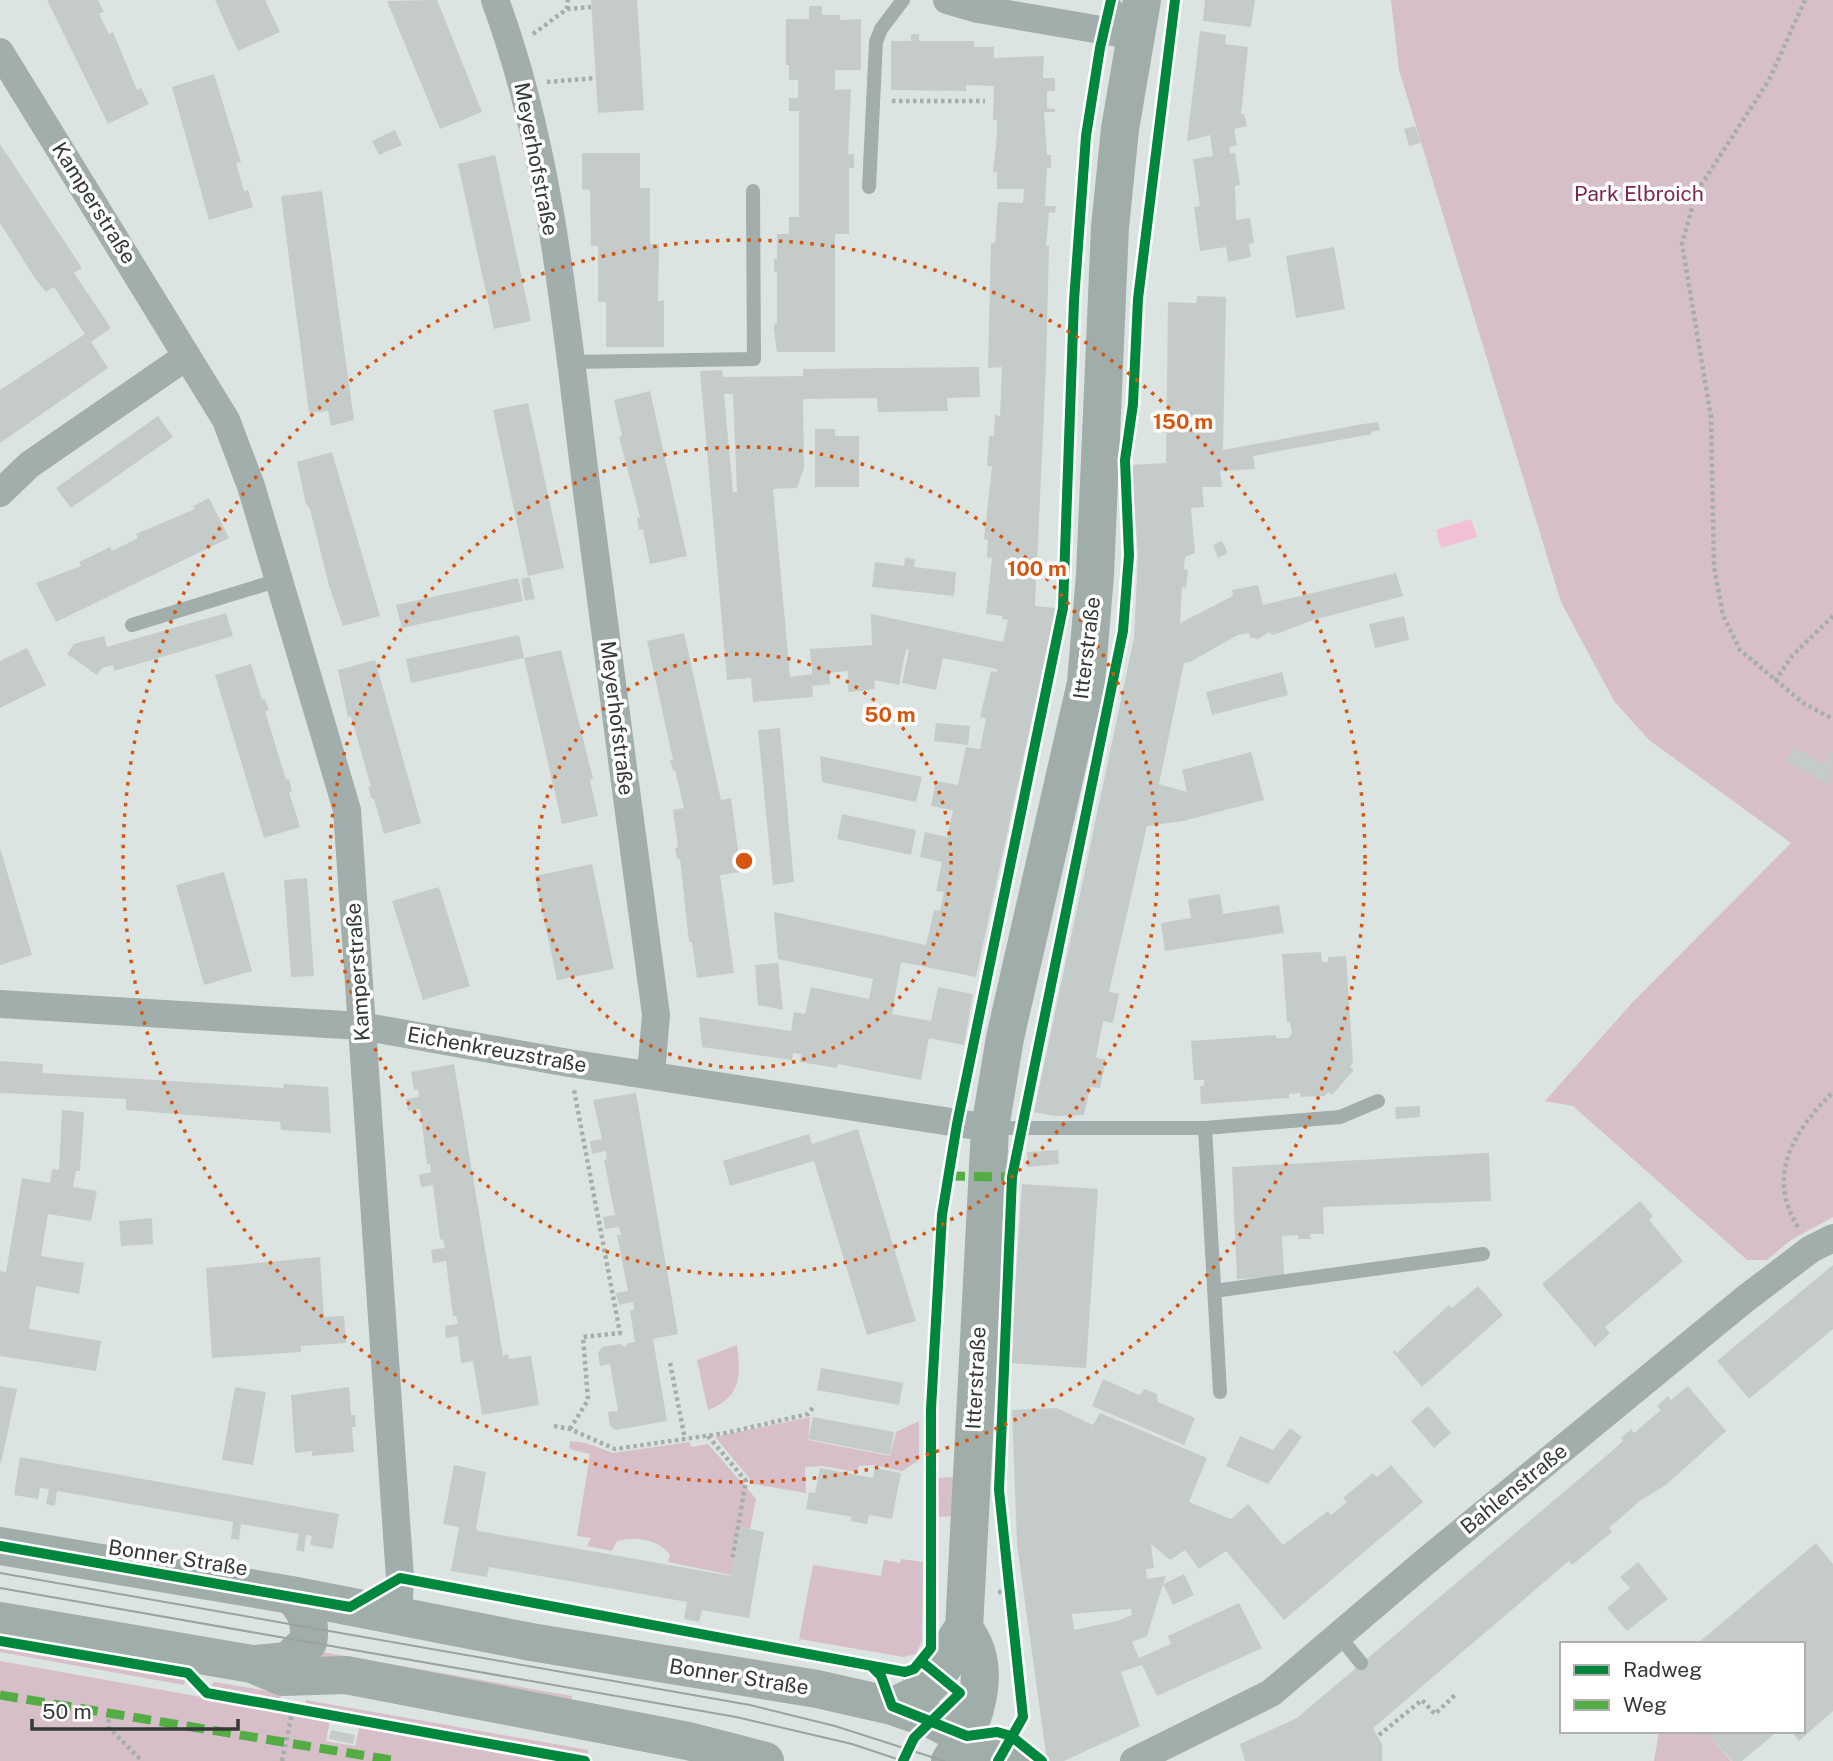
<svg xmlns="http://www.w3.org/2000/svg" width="1833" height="1761" viewBox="0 0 1833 1761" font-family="'Public Sans',sans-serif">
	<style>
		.green { fill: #d6bfc8 }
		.water { fill: #f2bfd4 }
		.building { fill: #c5cbc9; fill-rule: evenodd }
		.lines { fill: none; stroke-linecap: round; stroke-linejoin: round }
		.path { stroke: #a6aeab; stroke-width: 4.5; stroke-dasharray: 3.5 3.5; stroke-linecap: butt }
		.lane { stroke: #a2aeab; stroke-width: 14 }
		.street { stroke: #a2aeab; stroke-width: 28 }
		.secondary { stroke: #a0ada9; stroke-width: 38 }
		.tram { stroke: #9ba3a0; stroke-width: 2 }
		.quiet { stroke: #54ac45; stroke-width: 9; stroke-dasharray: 18 9; stroke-linecap: butt }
		.cycleway-casing { stroke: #fff; stroke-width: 15 }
		.cycleway { stroke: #00873e; stroke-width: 10 }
		.ring { fill: none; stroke: #d65610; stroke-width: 3.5; stroke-dasharray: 3.5 7 }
		.labels { text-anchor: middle; stroke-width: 7; stroke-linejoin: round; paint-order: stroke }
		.street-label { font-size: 21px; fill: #333937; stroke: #fff }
		.park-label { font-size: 21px; fill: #7d2652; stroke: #fff }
		.centre { fill: #d65610; stroke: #fff; stroke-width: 3.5 }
		.ring-label { font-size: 21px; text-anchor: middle; font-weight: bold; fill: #d65610; stroke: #fff; stroke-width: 7; stroke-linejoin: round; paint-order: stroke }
	</style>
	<rect width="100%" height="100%" fill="#dce4e1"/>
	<path class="green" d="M1391,0H1833V1217L1791,1240L1767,1260H1747L1573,1106L1545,1101L1631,1004L1791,843L1649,740L1614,701L1561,602L1399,70Z
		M737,1345C741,1377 741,1397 708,1410L697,1360Z
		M810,1417L808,1440L890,1456L896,1432L919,1421V1460L902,1471L874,1465L859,1466L857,1472L822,1466L805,1467L806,1493L754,1484L715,1437Z
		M570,1441L586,1443L613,1453L689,1442L692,1447L708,1444L756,1499L750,1529L740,1527L731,1575L668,1562L670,1555C658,1539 636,1536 617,1541L612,1551L587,1546L591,1538L577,1536L590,1454L569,1449Z
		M955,1477L951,1516L939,1517L938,1478Z
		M901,1559L923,1562L922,1641L916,1654L904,1657L799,1639L813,1565L881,1576L884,1560L900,1563Z
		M0,1645L186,1678L184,1685L0,1652Z
		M317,1651L572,1696L570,1706L312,1657Z
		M0,1661L330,1720L326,1741L355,1746L360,1725L564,1761H0Z
		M214,1682L280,1693L281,1701L209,1689Z
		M306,1700L588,1750L587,1756L305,1706Z
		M1659,1731H1706L1731,1761H1654Z"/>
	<path class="water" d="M1471,519L1477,537L1441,548L1436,530Z"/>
	<path class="building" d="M47,0H98L104,12L99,14L109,34L113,32L137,90L141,88L149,104L108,124Z
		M215,0H265L280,32L238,51Z
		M437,0L482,112L440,129L387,1Z
		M591,0H637L644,110L598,113Z
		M1205,0H1255L1251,27L1203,21Z
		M809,6H822V15H840V20L861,19V70H835V90L851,89L848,154H854V168H849V234H835V352H777L774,330V324L777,323V272H774V259H777V234H789V217H799V111H789V98H798V80H789V65H786V19H809Z
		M1200,31L1226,35L1225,44L1248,47L1241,114H1244L1247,126L1234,129L1237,145L1229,147L1230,153H1235L1240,185L1235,186L1236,220L1250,218L1254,243L1249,244L1251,257L1228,262L1226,247L1200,251L1194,207L1200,206L1193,159L1213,156L1210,135L1187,141Z
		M911,34H919V41H974V47H994V58L1044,56L1043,78H1055V91H1047V108L1055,109V112H1044L1047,155H1051V168H1047L1045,206H1056L1055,213L1049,212L1046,246H1049L1046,368L1035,606L1056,608L976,977L901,962L892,1014L931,1021L938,987L973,994L964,1045L929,1038L921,1080L838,1064L837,1068L800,1062L801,1054L793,1053L792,1060L702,1047L699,1017L791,1031L794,1012L805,1014L811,987L869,999L873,979L778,959L774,912L926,945L934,910L940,911L944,892L936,891L942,862L920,857L925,832L947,837L953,810L931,806L936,781L958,785L966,747L980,749L986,719L980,717L991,671L997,672V669L943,658L936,690L902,683L909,650L906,649L899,685L874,680L875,689L848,692V671L829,673L830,684L812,686L813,697L753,702L751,678L727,680L700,371L722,370L723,377L803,376V369L979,367L980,397L947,398L948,411L878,412L877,398L803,399L804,468L797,488L773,489L790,677L812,674L810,649L872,645L871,614L1003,642L1008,620L1002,619L1003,616L986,614L992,558L987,557L988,540L984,539L992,466H987L989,436H994L995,415L1000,416L1002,367L988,368L991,243H995L998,202L1023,203L1024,189H997V172H993L997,135V120H993L994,86L966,85V91L891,90V41H911ZM724,394H733L737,492H733Z
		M214,74L241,162L236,163L244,191L248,190L253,207L209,220L172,87Z
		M1415,126L1421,143L1409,146L1404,129Z
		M395,130L402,145L379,155L372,141Z
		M0,144L82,268L74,273L111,328L91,342L108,368L0,443V390L85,334L54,287L46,292L36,280L0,223Z
		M582,153H640V188H650V244H659L658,301L664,300V347H606V302H598V246H591L590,190L582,189Z
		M495,155L531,321L494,329L458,164Z
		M322,191L354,420L331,426L328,411L309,413L281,196Z
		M1334,247L1345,309L1296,318L1286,256Z
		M1197,296L1226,297L1223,450L1363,424L1378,422L1380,430L1371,432L1372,434L1253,456L1255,469L1220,471L1222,487H1202L1204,507L1191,508L1195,553L1185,557L1184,569L1188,570L1186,588L1182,587L1180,623L1233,596L1232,590L1258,585L1263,605L1396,573L1403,596L1310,621L1282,632L1272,635L1269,632L1258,639L1250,637L1249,633L1238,635L1190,662L1184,663L1159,784L1187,792L1182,770L1251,752L1264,800L1183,821L1147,826L1109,992L1119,994L1113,1023L1103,1021L1096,1058L1106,1059L1100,1088L1090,1087L1084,1115L1055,1116L1034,1112L1134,638L1138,555L1131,465L1166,463L1168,302L1196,303Z
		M650,391L687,556L650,564L643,529L639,530L637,518L640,517L619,437L622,436L614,400Z
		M528,403L564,568L528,576L493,410Z
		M158,416L173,437L71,508L56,488Z
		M815,429H835V436H859V487H815Z
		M332,452L380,616L343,626L329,586L310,509L306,504L297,462Z
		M209,498L229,538L56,622L36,583L81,566L79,562L110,547L112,551L138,538L136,534L195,509L193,506Z
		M1222,541L1228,553L1218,558L1213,545Z
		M905,558L915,559L914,567L956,572L954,596L872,587L875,562L904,566Z
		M530,577L535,599L525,601L521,579Z
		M518,578L523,601L402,628L396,605Z
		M226,613L233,636L114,671L113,665L102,668L97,675L67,654L74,644L104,636L107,647Z
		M1404,616L1409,640L1375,648L1369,624Z
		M684,633L721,800L731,798L741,872L720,875L734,973L697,978L692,942H689L680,859H677L675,848L678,847L673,810L684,808L675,770L673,771L670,760H673L647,641Z
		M519,635L524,658L561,650L593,779L590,780L598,816L562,824L524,658L411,683L406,659Z
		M27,648L46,685L0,708V661Z
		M375,660L421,823L384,834L374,799H372L368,787H371L351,716L348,717L338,670Z
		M251,664L262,700L265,699L267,705L269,710L265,711L286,780L289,779L292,791L289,792L300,827L264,838L215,675Z
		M1282,672L1288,695L1212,715L1206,692Z
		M936,723L970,726L968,745L934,741Z
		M780,728L794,882L773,885L758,730Z
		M1795,747L1824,764L1830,753L1833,755L1830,786L1787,761Z
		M820,756L922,777L916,802L822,782Z
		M842,814L916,830L911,855L837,839Z
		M0,848L32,955L0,965Z
		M592,864L614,969L557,980L535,876Z
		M224,872L252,971L204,985L176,885Z
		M307,878L314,976L291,977L284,880Z
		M439,887L470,986L423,1000L392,901Z
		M1220,894L1223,914L1279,905L1284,933L1165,951L1161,923L1191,918L1188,899Z
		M1321,952L1322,962H1328V957L1346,956L1353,1063L1350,1067L1354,1070L1332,1095L1328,1092L1325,1096L1301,1097L1300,1093L1289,1094V1098L1201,1104L1200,1086H1204V1080H1194L1191,1041L1276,1035V1038H1288L1292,1034L1290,1022H1287L1282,954Z
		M778,963L783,1010L758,1005L755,965Z
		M0,1061L43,1064L42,1073L283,1088L284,1084L328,1087L331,1133L281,1130L280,1122L126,1110V1099L0,1093Z
		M454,1064L503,1356L508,1354L509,1359L531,1356L539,1405L482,1415L473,1361L461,1363L458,1336L446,1338L445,1326L458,1324L456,1316L453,1317L446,1261L433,1263L431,1250L445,1248L443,1239L440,1240L433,1185L421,1187L419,1175L431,1172L430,1164H427L420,1109L408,1111L406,1099L419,1097L418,1089L414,1090L411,1072Z
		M636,1093L678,1334L653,1339L667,1421L616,1430L610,1426L608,1412L618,1411L610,1364L600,1366L598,1353L602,1347L620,1344L625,1347L628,1343L635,1342L630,1311L634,1310L633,1302L619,1305L616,1293L628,1291L617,1235H621L619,1227L605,1229L603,1217L615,1215L604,1160L607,1159L606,1151L592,1154L590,1141L602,1139L593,1100Z
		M1420,1106V1117L1396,1119L1395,1107Z
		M62,1110L84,1112L80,1171H76L73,1187L97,1191L91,1221L48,1214L41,1256L84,1263L79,1294L36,1286L29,1329L101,1341L96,1371L0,1356V1271L6,1272L22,1178L50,1183L52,1169L59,1170Z
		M858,1129L916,1321L867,1335L814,1161L730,1186L723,1161L809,1134L812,1144Z
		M1058,1150L1059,1164L1028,1167L1027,1152Z
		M1486,1153H1489L1491,1201L1323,1207L1324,1234H1310L1311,1239H1298V1235L1282,1236L1284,1276L1237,1279L1232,1167Z
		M1022,1184L1098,1189L1086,1368L1010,1363Z
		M1640,1201L1653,1216L1649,1220L1683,1261L1605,1327L1610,1333L1595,1347L1542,1284Z
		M152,1218L153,1244L121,1246L119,1221Z
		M320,1257L324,1317L344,1316L346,1343L301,1346V1352L212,1358L206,1268Z
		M1833,1265V1329L1749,1399L1717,1361Z
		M1478,1286L1503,1315L1422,1387L1393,1352L1394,1350L1397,1353L1449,1305L1452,1308Z
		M821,1368L903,1383L899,1405L817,1390Z
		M1103,1379L1139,1395L1145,1389L1157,1394L1158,1402L1195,1418L1184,1445L1092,1406Z
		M0,1386L17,1389L1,1463H0Z
		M1688,1386L1726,1431L1666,1485L1641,1500L1609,1528L1612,1532L1572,1565L1569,1561L1373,1728L1382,1744V1761H1245L1240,1744L1297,1718L1605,1457L1623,1441L1621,1438L1631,1429L1634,1433L1661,1410L1657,1406L1668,1396L1671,1400Z
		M235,1387L266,1392L253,1465L222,1460Z
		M349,1387L351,1415H355L356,1427H352L354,1452L312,1456V1451L295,1453L291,1395Z
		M1428,1406L1451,1433L1434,1448L1411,1421Z
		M1057,1408L1093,1425L1100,1413L1207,1458L1189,1502L1231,1519L1248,1504L1283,1545L1328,1511L1331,1515L1347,1502L1343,1498L1373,1473L1377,1477L1391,1465L1423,1502L1284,1620L1226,1551L1199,1569L1185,1550L1170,1560L1151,1544L1154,1568L1146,1569L1147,1579L1166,1576L1163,1584L1184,1574L1194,1595L1173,1605L1163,1584L1147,1636L1132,1642L1139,1658L1171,1644L1168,1636L1239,1603L1262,1648L1157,1696L1142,1665L1121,1672L1140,1726L1064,1761H1047L1017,1545L1012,1410ZM1131,1609L1132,1615L1117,1621L1074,1630L1072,1614Z
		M813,1417L894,1432L890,1455L808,1439Z
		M1290,1428L1302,1437L1268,1484L1226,1466L1240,1436L1273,1450Z
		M20,1457L339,1514L333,1549L310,1545L312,1536L306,1535L304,1552L296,1550L299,1534L241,1524L239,1540L231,1539L233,1522L57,1491L55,1506L46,1504L49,1489L40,1488L38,1499L14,1495Z
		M454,1465L486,1472L476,1529L479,1531L731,1576L740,1527L764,1532L749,1618L702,1610L699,1622L684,1619L687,1602L489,1567L487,1577L451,1571L459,1527L443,1524Z
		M820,1468L873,1478L875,1468L901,1473L892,1519L869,1515L867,1524L850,1521L852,1517L806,1509L809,1492L815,1493Z
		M1816,1543L1833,1564V1711L1799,1741L1791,1731H1803V1644H1697Z
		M1638,1562L1668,1599L1627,1631L1607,1608L1630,1588L1620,1577Z
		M331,1730L355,1735L353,1744L329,1739Z
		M1706,1731H1778L1742,1761H1732Z"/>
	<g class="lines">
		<path class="path" d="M1805,0L1769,80L1696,193L1682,244L1711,417L1714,567L1723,615L1740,650L1803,703L1833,719
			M567,9L591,7
			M533,34L567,9L568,0
			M547,82L596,78
			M892,101H985
			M1775,681L1792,656L1833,616
			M1798,1227C1765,1174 1795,1130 1833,1092
			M670,1363L685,1439
			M554,1426L570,1429L615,1449L726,1433L808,1414L815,1405
			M570,1429L588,1400L583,1337L620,1333L574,1090
			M708,1436L746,1481L732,1561
			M998,1592H1009
			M108,1712L109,1728L142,1761
			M1379,1735L1422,1700L1435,1714L1455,1695
			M282,1761L293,1708"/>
		<path class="lane" d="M1111,0L1130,27
			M869,187L876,42L881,29L903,0
			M572,362L754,359L753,191
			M132,625L279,580
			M991,1128H1205L1340,1117L1378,1101
			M1205,1128L1220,1392
			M1214,1291L1483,1254
			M1340,1637L1361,1663"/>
		<path class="street" d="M495,0C553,156 566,328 587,492C609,666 633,841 656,1015L651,1074
			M947,0L978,9L1136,36
			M0,52L226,420L251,486L347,810L400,1578L398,1616
			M0,493L29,465L187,356
			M0,1004L361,1026L569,1063L990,1128
			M1134,1761L1271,1693L1425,1562L1745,1299L1811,1249L1833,1238"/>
		<path class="secondary" d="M0,1546L291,1595L531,1642L817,1689L892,1706L933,1720L1013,1761
			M0,1621L252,1664L283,1677L346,1675L688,1741L765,1761
			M256,1664L288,1661L308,1642C312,1623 305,1608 291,1595
			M892,1706C920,1696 936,1684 948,1657C953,1646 955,1637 964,1629
			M950,1761C975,1724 995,1668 964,1629L990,1128L1005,1038L1086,683L1095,575L1110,227L1120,129L1142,0"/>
		<path class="tram" d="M0,1573L750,1705L835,1726L944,1761
			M0,1588L736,1717L852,1744L903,1761"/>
		<path class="quiet" d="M947,1176L1012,1177
			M0,1695L397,1761"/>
		<g class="cycleway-casing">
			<path id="cycleway" d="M0,1546L350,1607L400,1578L905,1672L914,1669L931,1648V1409L942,1215L957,1124L1063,608L1074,301L1086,136L1100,48L1111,0
				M0,1641L188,1673L207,1693L585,1761
				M871,1666L881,1676L892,1706L967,1736L997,1732L1011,1736L1042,1761
				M903,1761L914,1738L960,1693L921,1661
				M998,1761L1023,1717L999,1490L1012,1177L1123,631L1129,555L1125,460L1133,404L1138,299L1175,0"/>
		</g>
		<use href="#cycleway" class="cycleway"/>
	</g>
	<g class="ring">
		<circle cx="744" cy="861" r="207"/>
		<circle cx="744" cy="861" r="414"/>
		<circle cx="744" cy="861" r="621"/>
	</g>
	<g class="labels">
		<g class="street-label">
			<text transform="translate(536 159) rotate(79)" y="7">Meyerhofstraße</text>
			<text transform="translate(94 203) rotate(58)" y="7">Kamperstraße</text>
			<text transform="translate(1087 648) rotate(-83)" y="7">Itterstraße</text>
			<text transform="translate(617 718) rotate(83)" y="7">Meyerhofstraße</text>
			<text transform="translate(358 972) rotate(-94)" y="7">Kamperstraße</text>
			<text transform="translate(497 1050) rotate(10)" y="7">Eichenkreuzstraße</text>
			<text transform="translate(976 1378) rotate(-87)" y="7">Itterstraße</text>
			<text transform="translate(1514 1489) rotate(-39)" y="7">Bahlenstraße</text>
			<text transform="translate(178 1558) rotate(9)" y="7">Bonner Straße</text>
			<text transform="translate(739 1677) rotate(9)" y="7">Bonner Straße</text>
		</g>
		<g class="park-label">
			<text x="1639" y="201">Park Elbroich</text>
		</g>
	</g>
	<circle cx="744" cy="861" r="10" class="centre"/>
	<g class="ring-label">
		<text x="1183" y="429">150 m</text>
		<text x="1037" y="576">100 m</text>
		<text x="890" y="722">50 m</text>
	</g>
	<rect x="1560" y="1642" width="245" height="91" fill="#ffffff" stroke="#adb0af" stroke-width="2"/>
	<rect x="1574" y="1665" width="35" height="10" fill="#00873e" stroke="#adb0af" stroke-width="2"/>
	<text x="1623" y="1677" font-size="21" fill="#333937">Radweg</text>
	<rect x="1574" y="1700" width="35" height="10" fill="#54ac45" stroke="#adb0af" stroke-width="2"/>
	<text x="1623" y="1712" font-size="21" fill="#333937">Weg</text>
	<path d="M32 1719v10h206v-10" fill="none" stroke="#333937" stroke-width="3.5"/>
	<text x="42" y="1719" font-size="21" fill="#333937" stroke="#ffffff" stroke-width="5" paint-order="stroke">50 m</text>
</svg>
